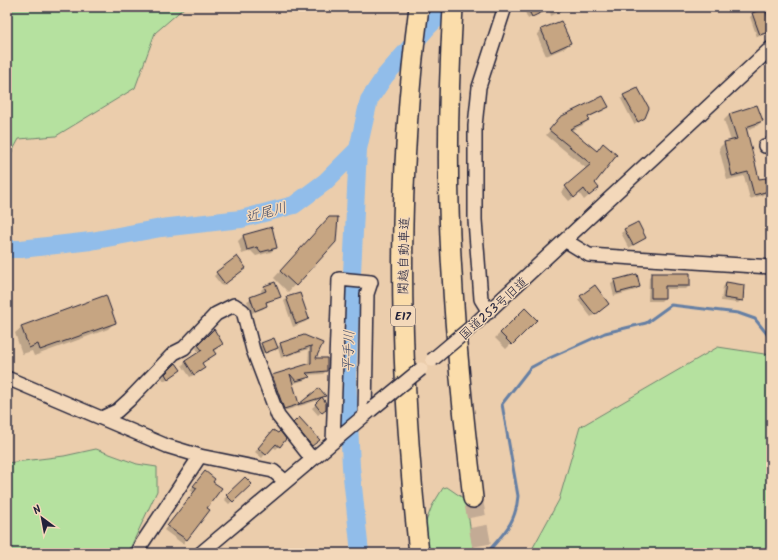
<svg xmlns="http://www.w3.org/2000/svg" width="778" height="560" viewBox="0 0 778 560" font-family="Kalam,'Klee One',sans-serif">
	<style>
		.green { fill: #b5e19f; stroke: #6c826d }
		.shadow { fill: #0003 }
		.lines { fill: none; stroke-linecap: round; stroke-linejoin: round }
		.stream { stroke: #657fa4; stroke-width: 3 }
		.river { stroke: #91bdea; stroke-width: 18 }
		.building { fill: #c6a582; stroke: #22223b }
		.highway-tunnel { stroke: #c3ab95; stroke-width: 19; stroke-dasharray: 19 10; stroke-linecap: butt }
		.minor-casing { stroke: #22223b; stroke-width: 16 }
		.highway-casing { stroke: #22223b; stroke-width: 22 }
		.minor { stroke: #f3d8ba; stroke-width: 13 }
		.highway { stroke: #fbddab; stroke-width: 19 }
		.minor-bridge-casing { stroke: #22223b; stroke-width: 16; stroke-linecap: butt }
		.minor-bridge { stroke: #f3d8ba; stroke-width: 13 }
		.labels { text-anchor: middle; stroke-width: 3; stroke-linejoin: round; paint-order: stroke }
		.shield { fill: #f3d8ba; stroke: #615961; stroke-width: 1 }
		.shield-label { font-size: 12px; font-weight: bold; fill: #22223b }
		.street-label { font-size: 13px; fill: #22223b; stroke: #f3d8ba }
		.water-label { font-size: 14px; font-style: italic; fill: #3e4967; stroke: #f3d8ba }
	</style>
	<rect width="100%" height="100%" fill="#ebcdac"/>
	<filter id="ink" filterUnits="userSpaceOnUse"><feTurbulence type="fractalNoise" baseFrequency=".025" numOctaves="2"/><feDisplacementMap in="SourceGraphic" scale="8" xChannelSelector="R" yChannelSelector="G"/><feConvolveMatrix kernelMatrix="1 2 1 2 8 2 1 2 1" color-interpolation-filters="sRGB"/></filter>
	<g filter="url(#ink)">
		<path class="green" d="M7,7H185L155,33L135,88L56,136L19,139L7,161Z
			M718,347L771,355V553H530L559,500L580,427Z
			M96,449L137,464L157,467V491L128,553H7V463L64,456Z
			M447,487L466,500L474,553H428L425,524L432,506L443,488Z"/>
		<path class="shadow" d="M523,7H538L540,12L528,19Z
			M549,7H559L561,11L551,16Z
			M612,7H619L613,10Z
			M753,14L771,28L768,33L757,37L750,17Z
			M542,30L570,43L565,48L546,56L537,35Z
			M624,96L644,117L634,124L621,99Z
			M757,106L762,121L757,126L746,130L758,181L768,190L763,195L750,199L744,176L727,180L719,148L724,143L731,141L724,120L729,115Z
			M607,107L603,111L587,118L588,120L583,125L570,131L596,152L593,192L584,200L579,193L569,201L561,192L587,169L546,135L559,120Z
			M323,225L335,241L288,292L274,278Z
			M625,230L645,238L629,248L621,233Z
			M243,236L276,247L271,252L256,256L251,251L242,254L238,241Z
			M242,271L222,286L214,276L217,273Z
			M652,274L689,286L686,289H664V298L661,301H648L649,277Z
			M615,281L639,286L636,290L614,296L611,284Z
			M726,283L742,300L738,303L721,301L723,287Z
			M264,287L279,296L265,304L266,306L263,309L252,313L247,301L262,293L261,290Z
			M581,297L605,307L591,317L578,300Z
			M287,298L308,319L305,322L293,327L284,301Z
			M525,309L535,320L506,349L495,338Z
			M115,322L108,329L34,356L32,351L22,354L15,333L22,327Z
			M211,332L222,344L201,363V371L190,377L182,365L199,353L196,348Z
			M304,336L321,344L314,359H326V371L323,374L307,375L308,377L305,380L292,384L299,406L319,389L324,396L322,399L325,403V409L318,415L312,408L322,399L281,412L270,379L273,376L308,365L309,349L281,358L278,348L275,351V349L261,354L259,347L274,339L277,348L281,344Z
			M176,364L180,370L164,381L162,378Z
			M299,419L318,440L308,449L291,426Z
			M270,434L279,446L276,449L272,446L262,458L255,452Z
			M205,472L212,482L205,508L183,544L164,530L194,493L190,490Z
			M245,478L251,484L229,504L224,499Z"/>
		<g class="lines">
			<path class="stream" d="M487,553C504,533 516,523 518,496L502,404L530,368L543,361L605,333L646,323L671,305L738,313L755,319L771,339"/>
			<path class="river" d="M358,149L347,376L351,467L360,553
				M7,249H21L91,241L161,228L241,219L294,205L325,182L358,149L369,100L385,76L427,28L448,7"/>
		</g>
		<path class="building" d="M527,7H553L532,17Z
			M765,8L771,25V31L760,35L752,13Z
			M561,21L571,43L551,52L541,29Z
			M638,88L649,108L645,118L638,122L623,95Z
			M603,96L609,107L588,117L589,120L570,129L597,151L603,143L617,155L595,183L599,188L589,196L584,189L574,198L565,186L591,164L549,130L560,117Z
			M757,105L763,121L746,127L759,179L766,178L769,191L754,195L748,172L732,176L724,142L737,139L729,114Z
			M329,217H338L336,242L296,286L280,271Z
			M638,222L646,238L633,245L624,229Z
			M272,227L277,248L261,252L257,247L247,250L243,235Z
			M237,256L246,268L225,284L216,272Z
			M651,273H690V286H665V298H651Z
			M637,274L640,287L617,293L614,280Z
			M275,282L281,297L266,302L267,306L255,311L250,297L266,291L264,286Z
			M726,282L744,285L743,301L724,298Z
			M595,285L609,304L595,315L580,296Z
			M300,293L309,319L296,324L286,297Z
			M106,295L116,323L40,350L38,344L29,348L21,326Z
			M525,308L537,320L512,345L500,333Z
			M214,329L223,344L213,350L216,354L202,363L205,368L194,375L185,361L202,350L198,345Z
			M304,335L323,343L316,358H327V371L306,373L310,377L296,381L290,374L299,404L319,388L326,396L284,409L272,375L311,363V346L284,356L280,343Z
			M274,338L278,348L265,353L261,343Z
			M176,363L181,370L168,379L165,374Z
			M322,397L326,403V410L322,413L315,404Z
			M299,417L320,440L312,446L293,423Z
			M273,430L278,433L280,431L286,439L280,447L276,444L266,455L258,448Z
			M205,471L215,479L213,482L222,488L207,508L210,510L187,540L167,526L197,488L193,486Z
			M245,477L252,484L233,502L226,495Z"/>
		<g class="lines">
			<path class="highway-tunnel" d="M473,498L483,553"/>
			<g class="minor-casing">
				<path id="minor" d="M765,146L771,145
					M566,241L589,255L771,267
					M489,312L481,299L475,220V126L479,87L505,7
					M476,323L771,48
					M7,378L167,446L200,456L273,471L285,481
					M102,418L117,411L129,400L174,353L184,348L216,314L234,305L243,311L253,350L278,416L312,459
					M333,442L339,279L371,282L367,294L365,415
					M138,553L141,545L200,456
					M201,553L371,410"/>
			</g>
			<g class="highway-casing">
				<path id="highway" d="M419,7C395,188 399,372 419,553
					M453,7C448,95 446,185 452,273C456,348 464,423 473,498"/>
			</g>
			<use href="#minor" class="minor"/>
			<use href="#highway" class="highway"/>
			<g class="minor-bridge-casing">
				<path id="minor-bridge" d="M432,360L476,323
					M371,410L421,369"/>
			</g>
			<use href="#minor-bridge" class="minor-bridge"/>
		</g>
	</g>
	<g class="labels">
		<rect class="shield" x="391" y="306" width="24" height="20" rx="3"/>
		<g class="shield-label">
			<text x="403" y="320">E17</text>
		</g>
		<g class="street-label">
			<text transform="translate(403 256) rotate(-89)" y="5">関越自動車道</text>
			<text transform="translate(493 308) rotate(-42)" y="5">国道253号旧道</text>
		</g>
		<g class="water-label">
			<text transform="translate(266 212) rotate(-15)" y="5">近尾川</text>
			<text transform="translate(348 351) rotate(-88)" y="5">平手川</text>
		</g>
	</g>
	<rect width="778" height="560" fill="none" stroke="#f3d8ba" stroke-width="24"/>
	<rect x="12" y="12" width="754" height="536" fill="none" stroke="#22223b" stroke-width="1.5" filter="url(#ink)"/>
	<g transform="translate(42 518) rotate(328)" stroke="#f3d8ba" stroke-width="3" paint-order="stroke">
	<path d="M0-3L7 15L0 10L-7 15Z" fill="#22223b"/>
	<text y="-6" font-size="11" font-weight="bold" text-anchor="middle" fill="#22223b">N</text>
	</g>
</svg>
